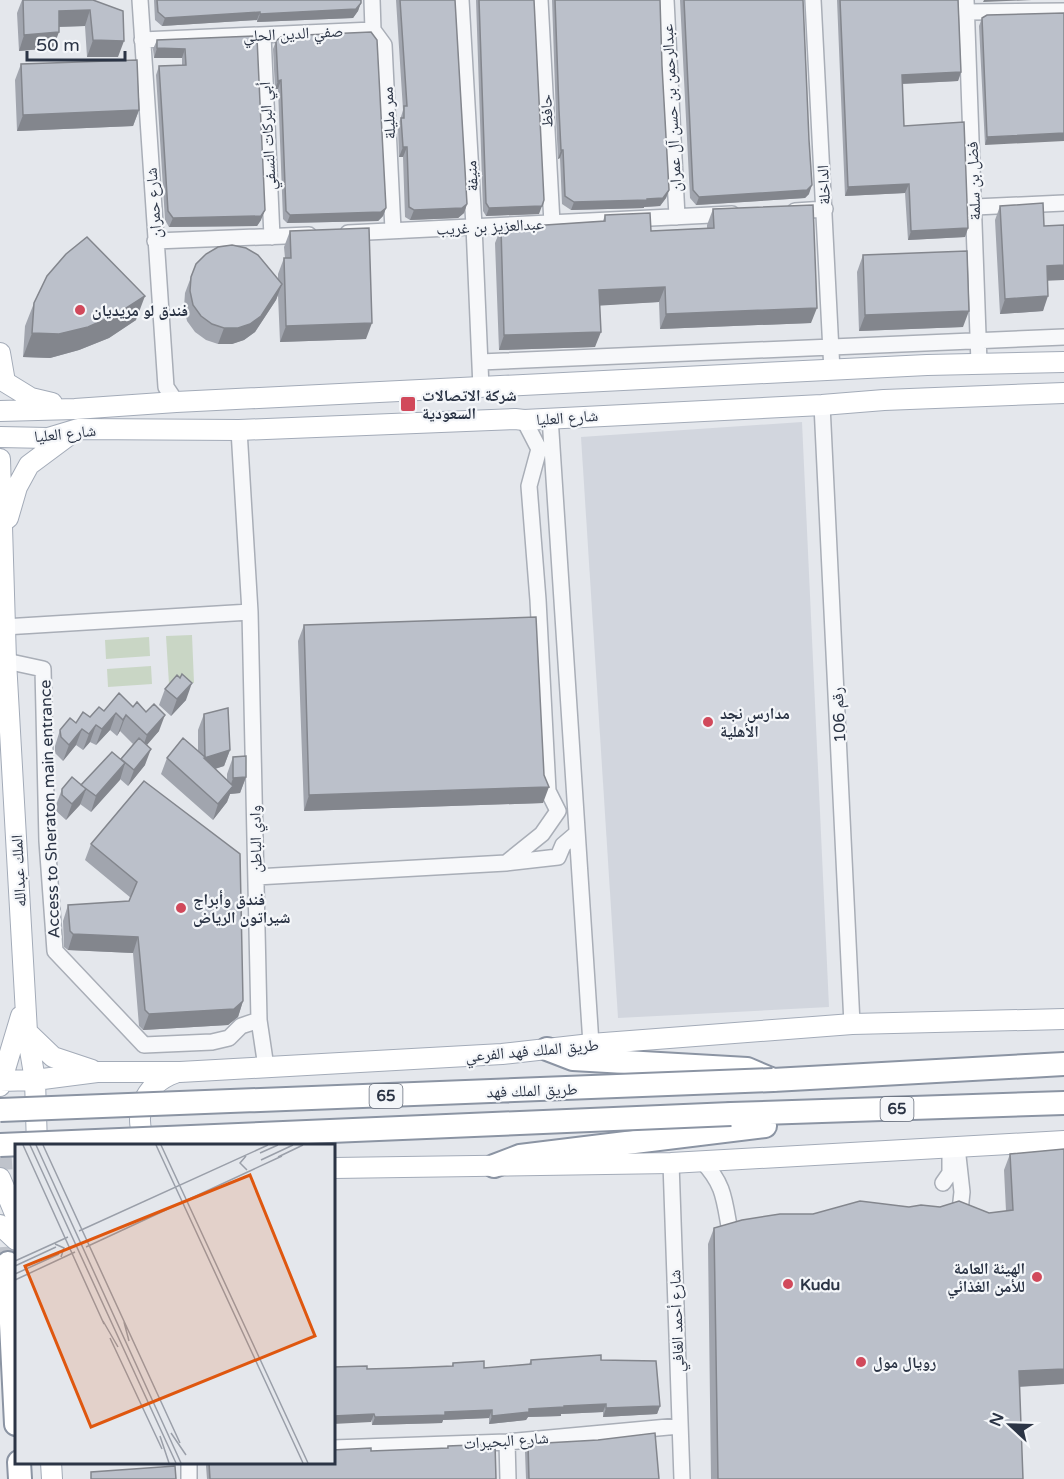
<svg xmlns="http://www.w3.org/2000/svg" width="1064" height="1479" viewBox="0 0 1064 1479" font-family="'Varela Round','Noto Naskh Arabic',sans-serif">
	<style>
		.built { fill: #d2d6de }
		.pitch { fill: #c9d6c5 }
		.lines { fill: none; stroke-linecap: round; stroke-linejoin: round }
		.highway-tunnel { stroke: #bfc3cb; stroke-width: 22; stroke-dasharray: 22 11; stroke-linecap: butt }
		.minor-casing { stroke: #a9aeb7; stroke-width: 18 }
		.major-casing { stroke: #a3abb8; stroke-width: 22 }
		.highway-casing { stroke: #8b94a3; stroke-width: 26 }
		.minor { stroke: #f7f8fa; stroke-width: 15 }
		.major { stroke: #fff; stroke-width: 20 }
		.highway { stroke: #fff; stroke-width: 22 }
		.highway-bridge-casing { stroke: #8b94a3; stroke-width: 26; stroke-linecap: butt }
		.highway-bridge { stroke: #fff; stroke-width: 22 }
		.wall { fill: #a1a5ae }
		.shaded-wall { fill: #83868d }
		.building { fill: #bbc0ca; stroke: #83868d; stroke-width: 1.5 }
		.poi-dot { fill: #d1495b; stroke: #f4f6f9; stroke-width: 2 }
		.labels { text-anchor: middle; stroke-width: 4.5; stroke-linejoin: round; paint-order: stroke }
		.shield { fill: #f4f6f9; stroke: #676e7b; stroke-width: 1.5 }
		.shield-label { font-size: 15px; font-weight: bold; fill: #2b3445 }
		.street-label { font-size: 16px; fill: #2b3445; stroke: #f4f6f9 }
		.poi-label { font-size: 16px; font-weight: bold; fill: #2b3445; stroke: #f4f6f9; text-anchor: start }
		.inset-road { fill: none; stroke: #9a9fa9; stroke-width: 1.5 }
		.view { fill: #df570f; fill-opacity: 0.15; stroke: #df570f; stroke-width: 3 }
		.inset-edge { fill: none; stroke: #2b3445; stroke-width: 3 }
	</style>
	<rect width="100%" height="100%" fill="#e4e7ec"/>
	<path class="built" d="M802,422L829,1007L618,1018L581,437Z"/>
	<path class="pitch" d="M192,635L194,683L169,684L166,636Z
		M149,637L150,656L106,659L105,640Z
		M151,666L152,684L108,687L107,669Z"/>
	<g class="lines">
		<path class="highway-tunnel" d="M0,1148L8,1263"/>
		<g class="minor-casing">
			<path id="minor" d="M140,0L166,387L176,402
				M372,0L373,30L384,45L393,230
				M461,0L474,226L481,388
				M540,0L552,223
				M666,0L677,217
				M813,0L832,371
				M966,0L979,363
				M967,12L1064,11
				M263,35L272,237
				M142,40L373,30
				M975,207L1064,203
				M795,211L825,209
				M348,233L732,214
				M155,241L309,235
				M480,362L1064,337
				M822,405L852,1024
				M550,417L591,1044
				M239,430L250,612L259,1020L266,1067
				M4,627L250,612
				M6,661L43,669L47,841L55,951L144,1045L212,1042L229,1038L241,1026L259,1020
				M506,863L558,857L563,845L577,833
				M256,877L506,863L542,834L558,811L548,791L538,600L529,486L539,449L524,420
				M957,1147L962,1192L960,1211
				M702,1161C723,1183 724,1197 729,1226
				M671,1163L682,1479
				M943,1183L950,1173V1155
				M507,1442L508,1479
				M333,1448L507,1442L679,1426
				M189,1462V1479"/>
		</g>
		<g class="major-casing">
			<path id="major" d="M0,353L5,382L31,398L52,403
				M0,411L75,409L176,402L927,365L1064,362
				M0,437L48,438L78,429L239,430L515,419L524,420L822,405L884,400L1064,393
				M0,459L6,661L27,1032L35,1080L37,1146
				M8,518L17,487L29,465L68,436
				M27,1032L53,1057L92,1070
				M0,1081L35,1080L97,1072H180L502,1054L591,1044L852,1024L1064,1019
				M0,1086L21,1016
				M148,1146C130,1117 144,1084 175,1073
				M333,1168L671,1163L1064,1141
				M0,1178L16,1216
				M0,1225L16,1240
				M51,1462L52,1479"/>
		</g>
		<g class="highway-casing">
			<path id="highway" d="M547,1049L573,1059L747,1069L773,1080L1064,1064
				M731,1114L1064,1103
				M494,1166L520,1156L765,1126
				M8,1263L16,1424
				M19,1462L20,1479"/>
		</g>
		<use href="#minor" class="minor"/>
		<use href="#major" class="major"/>
		<use href="#highway" class="highway"/>
		<g class="highway-bridge-casing">
			<path id="highway-bridge" d="M0,1110L773,1080
				M0,1145L731,1114"/>
		</g>
		<use href="#highway-bridge" class="highway-bridge"/>
	</g>
	<path class="wall" d="M22,0H93L118,57H87L85,26L59,27L53,48L19,51L17,13Z
		M154,0H361L358,11L353,18L257,22V20L162,26L155,20Z
		M396,0H455L467,204L464,213L458,218L410,220L405,217L403,157H399L398,127L403,110Z
		M476,0H534L539,214L486,216L483,211Z
		M552,0H660L662,66L669,190L666,198L660,206L644,207V208L571,210L562,204L560,158L558,159L556,118Z
		M680,0H803L809,194L805,198L696,205L690,198Z
		M837,0H958L961,72L958,81L902,84L904,126L968,228L965,237L908,240L905,193L845,196Z
		M1064,13L985,145L979,26L982,18Z
		M254,36L261,220L257,226L169,227L165,220L156,75L159,66L182,65V58H154L153,49L157,40Z
		M276,41L386,208L383,216L378,221L287,223L283,219L278,89H275L273,49Z
		M21,64L139,110L133,126L17,131L15,80Z
		M1000,206L1044,226L1064,280H1048L1043,311L1000,314L995,220Z
		M713,209L811,323L660,329L659,302L600,305L595,347L499,350L495,243L501,228L603,221L605,215L651,231L707,228V225Z
		M290,231L366,339L280,342L278,295L276,300L255,332L244,340L232,344H218L206,340L195,332L187,321L184,307L185,293L191,277L278,279V274L284,258H285L284,247Z
		M863,255L963,327L859,331L857,272Z
		M34,303L136,320L109,338L79,350L50,358L23,357L25,326Z
		M304,625L543,803L304,811L298,641Z
		M165,689L186,700L171,716L159,705Z
		M119,693L159,731L146,745L145,765L128,786L120,779L91,812L80,804L66,820L56,811V805L62,789L81,785L121,759L133,744L120,731L117,736L110,730L96,745L90,742L83,750L76,745L63,761L55,753V746L60,730L104,711Z
		M204,714L230,750L224,766L215,769L227,780V774L233,757L246,777L240,793L230,794L227,802L213,820L161,774L167,758L198,751V730Z
		M144,781L243,1001L238,1017L228,1025L143,1030L139,1026L133,953L68,950L64,947L63,921L68,905L129,901L131,898L85,860L91,844Z
		M1064,1149V1384L1019,1387L1023,1479H711L708,1244L714,1228L813,1214L909,1207L989,1213L1006,1211L1004,1170L1010,1154Z
		M531,1360H601L660,1406L657,1414L603,1417V1412L561,1414V1416L528,1417L526,1420L489,1424V1418L443,1420L442,1423L372,1425L367,1369L452,1366L453,1363L484,1368L529,1364Z
		M528,1444L659,1479H526L525,1452Z
		M448,1446L496,1479H207L206,1466L207,1462H333L371,1451L447,1448Z"/>
	<path class="shaded-wall" d="M984,0H1032L983,2Z
		M361,3L358,11L353,18L257,22L260,14Z
		M90,10L85,26L53,27L59,11Z
		M260,12L257,20L162,26L165,18Z
		M59,32L53,48L19,51L24,35Z
		M93,40L124,41L118,57H87Z
		M157,48L185,49L182,58H154Z
		M961,72L958,81L898,84L902,75Z
		M281,80L278,89H275L278,81Z
		M139,110L133,126L17,131L23,115Z
		M1064,133V141L985,145L987,137Z
		M403,147H407L403,157H399Z
		M561,150H563L560,158L558,159Z
		M909,184L905,193L845,196L848,187Z
		M812,185L809,194L805,198L696,205L699,197Z
		M669,190L666,198L660,206L644,207V208L571,210L574,202L647,199Z
		M467,204L464,213L458,218L410,220L414,210Z
		M542,206L539,214L486,216L489,208Z
		M386,208L383,216L378,221L287,223L290,215Z
		M265,210L261,220L257,226L169,227L173,218Z
		M968,228L965,237L908,240L911,231Z
		M1064,265V280L1041,281L1047,266Z
		M282,284L276,300L255,332L244,340L232,344H218L224,328Z
		M665,287L659,302L594,306L599,290Z
		M145,296L136,320L109,338L79,350L50,358L23,357L32,333Z
		M1048,296L1043,311L1000,314L1005,299Z
		M817,308L811,323L660,329L666,314Z
		M969,311L963,327L859,331L865,315Z
		M372,323L366,339L280,342L286,326Z
		M601,332L595,347L499,350L504,335Z
		M192,683L186,700L171,716L177,699Z
		M116,713L110,730L96,745L102,729Z
		M126,715L120,731L117,736L123,720Z
		M165,715L159,731L141,752L147,735Z
		M96,725L90,742L83,750L89,734Z
		M82,729L76,745L63,761L69,745Z
		M151,749L145,765L128,786L134,770Z
		M230,750L224,766L198,774L204,758Z
		M125,763L120,780L91,812L96,796Z
		M246,777L240,793L230,794L227,802L213,820L218,804L228,793L233,778Z
		M549,787L543,803L304,811L309,795Z
		M86,789L80,805L66,820L72,804Z
		M73,934L138,937L133,953L68,950Z
		M243,1001L238,1017L228,1025L143,1030L149,1014Z
		M1064,1369V1384L1013,1387L1019,1371Z
		M606,1404L603,1412L561,1414V1416L528,1417L526,1420L489,1424L492,1416L529,1409L564,1406Z
		M660,1406L657,1414L603,1417L606,1408Z
		M492,1410L489,1418L443,1420L442,1423L372,1425L375,1417L445,1412Z
		M374,1414L371,1422L333,1424V1416Z"/>
	<path class="building" d="M23,0H93L123,11L124,41L93,40L90,10L59,11V32L24,35Z
		M157,0H361V3L356,9L260,14V12L165,18L158,12Z
		M400,0H455L467,204L462,208L414,210L409,207L407,147H403L401,118H404V106H407Z
		M479,0H534L544,200L542,206L489,208L486,203Z
		M555,0H660L662,66L669,190L663,198L647,199V200L574,202L565,196L563,150H561L559,110Z
		M684,0H803L809,140L812,185L807,190L699,197L693,190Z
		M840,0H958L961,72L902,75L904,126L964,122L968,228L911,231L909,184L848,187Z
		M1064,13V133L987,137L982,18L987,15Z
		M371,32L377,40L386,208L381,212L290,215L286,211L281,80L278,81L276,41L282,36Z
		M254,36L257,38L265,210L261,216L173,218L168,211L159,66L186,65L185,49L157,48V40Z
		M137,60L139,110L23,115L21,64Z
		M1043,203L1044,226L1064,225V265L1047,266L1048,296L1005,299L1000,206Z
		M813,205L817,308L666,314L665,287L599,290L601,332L504,335L501,228L605,221V215L650,213L651,231L714,228L713,209Z
		M369,228L372,323L286,326L284,258H291L290,231Z
		M87,237L145,296L117,314L88,327L59,334L32,333L34,303L47,276L66,254Z
		M232,245L246,248L258,255L282,284L261,316L250,324L238,328H224L212,324L201,316L193,305L190,291L191,277L196,264L206,254L218,247Z
		M967,251L969,311L865,315L863,255Z
		M536,617L544,775L549,787L309,795L304,625Z
		M182,674L192,683L177,699L165,689L177,675L180,678Z
		M119,693L133,707L137,702L146,712L154,704L165,715L147,735L126,715L123,720L116,713L102,729L96,725L89,734L82,729L69,745L61,737L60,730L70,718L76,723L83,712L90,717L99,707L104,711Z
		M228,708L230,750L204,758L233,786L218,804L167,758L183,738L205,757L204,714Z
		M139,738L151,749L134,770L121,759Z
		M112,752L125,763L96,796L81,785Z
		M246,756V777L233,778V757Z
		M72,777L86,789L72,804L62,795V789Z
		M144,781L240,854L243,1001L234,1009L149,1014L145,1010L138,937L73,934L70,931L68,905L129,901L137,882L91,844Z
		M1064,1149V1369L1019,1371L1023,1479H718L714,1228L742,1220L780,1214H813L860,1201L909,1207L921,1205L940,1207L959,1201L989,1213L1013,1210L1010,1154Z
		M601,1355V1360L656,1361L660,1406L606,1408V1404L564,1406V1407L529,1409V1412L492,1416V1410L445,1412V1415L414,1416L375,1417L374,1414L333,1416V1367L367,1366V1369L404,1368L453,1366V1363L484,1361V1368L531,1364V1360Z
		M655,1433L659,1479H529L528,1444L598,1440Z
		M495,1444L496,1479H210L209,1462H333V1450L371,1448V1451L448,1448V1446Z
		M175,1466L176,1479H91V1472Z"/>
	<g class="poi-dot">
		<circle cx="80" cy="310" r="6"/>
		<rect x="400" y="396" width="16" height="16" rx="3"/>
		<circle cx="708" cy="722" r="6"/>
		<circle cx="181" cy="908" r="6"/>
		<circle cx="1037" cy="1277" r="6"/>
		<circle cx="788" cy="1284" r="6"/>
		<circle cx="861" cy="1362" r="6"/>
	</g>
	<g class="labels">
		<g class="shield">
			<rect x="369.5" y="1084" width="33" height="24" rx="4.5"/>
			<rect x="880.5" y="1097" width="33" height="24" rx="4.5"/>
		</g>
		<g class="shield-label">
			<text x="386" y="1101">65</text>
			<text x="897" y="1114">65</text>
		</g>
		<g class="street-label">
			<text transform="translate(293 33) rotate(-3)" y="6">صفي الدين الحلي</text>
			<text transform="translate(671 108) rotate(-93)" y="6">عبدالرحمن بن حسن آل عمران</text>
			<text transform="translate(546 111) rotate(-93)" y="6">حافظ</text>
			<text transform="translate(388 113) rotate(-93)" y="6">ممر مليلة</text>
			<text transform="translate(267 136) rotate(-93)" y="6">أبي البركات النسفي</text>
			<text transform="translate(471 176) rotate(-93)" y="6">منيفة</text>
			<text transform="translate(973 181) rotate(-92)" y="6">فضل بن سلمة</text>
			<text transform="translate(823 185) rotate(-93)" y="6">الداخلة</text>
			<text transform="translate(153 203) rotate(-94)" y="6">شارع حمران</text>
			<text transform="translate(490 226) rotate(-3)" y="6">عبدالعزيز بن غريب</text>
			<text transform="translate(567 417) rotate(-4)" y="6">شارع العليا</text>
			<text transform="translate(65 433) rotate(-6)" y="6">شارع العليا</text>
			<text transform="translate(838 715) rotate(-93)" y="6">رقم 106</text>
			<text transform="translate(49 809) rotate(-92)" y="6">Access to Sheraton main entrance</text>
			<text transform="translate(255 839) rotate(-91)" y="6">وادي الباطن</text>
			<text transform="translate(18 871) rotate(-93)" y="6">الملك عبدالله</text>
			<text transform="translate(532 1050) rotate(-5)" y="6">طريق الملك فهد الفرعي</text>
			<text transform="translate(532 1090) rotate(-2)" y="6">طريق الملك فهد</text>
			<text transform="translate(676 1321) rotate(-92)" y="6">شارع أحمد الغافي</text>
			<text transform="translate(506 1440) rotate(-4)" y="6">شارع البحيرات</text>
		</g>
		<g class="poi-label">
			<text x="92" y="316">فندق لو مريديان</text>
			<text x="422" y="401">شركة الاتصالات<tspan x="422" dy="18">السعودية</tspan></text>
			<text x="720" y="719">مدارس نجد<tspan x="720" dy="18">الأهلية</tspan></text>
			<text x="193" y="905">فندق وأبراج<tspan x="193" dy="18">شيراتون الرياض</tspan></text>
			<text x="1025" y="1274" text-anchor="end">الهيئة العامة<tspan x="1025" dy="18">للأمن الغذائي</tspan></text>
			<text x="800" y="1290">Kudu</text>
			<text x="873" y="1368">رويال مول</text>
		</g>
	</g>
	<g transform="translate(15 1144)">
		<rect width="320" height="320" fill="#e4e7ec"/>
		<path class="inset-road" d="M8,1L89,180M15,1L161,319M21,1L166,319M28,1L165,299M141,1L288,319M146,1L293,319M245,9L263,1M231,12L225,19L232,26M263,13L288,1M246,16L278,1M64,87L253,1M40,100L49,104L46,113M71,103L267,12M0,117L53,93M0,122L41,103M0,130L44,110M0,136L60,108M88,177L103,203M109,178L114,197M95,194L147,305M156,289L171,311M145,292L154,319"/>
		<path class="view" d="M235,31L300,192L76,283L10,122Z"/>
		<rect width="320" height="320" class="inset-edge"/>
	</g>
	<g transform="translate(1010 1425) rotate(292)" stroke="#f4f6f9" stroke-width="4.5" paint-order="stroke">
	<path d="M0-4.5L10 22L0 15L-10 22Z" fill="#2b3445"/>
	<text y="-9" font-size="16" font-weight="bold" text-anchor="middle" fill="#2b3445">N</text>
	</g>
	<path d="M27 51v9h98v-9" fill="none" stroke="#2b3445" stroke-width="3"/>
	<text x="36" y="51" font-size="18" fill="#2b3445" stroke="#f4f6f9" stroke-width="4.5" paint-order="stroke">50 m</text>
</svg>
